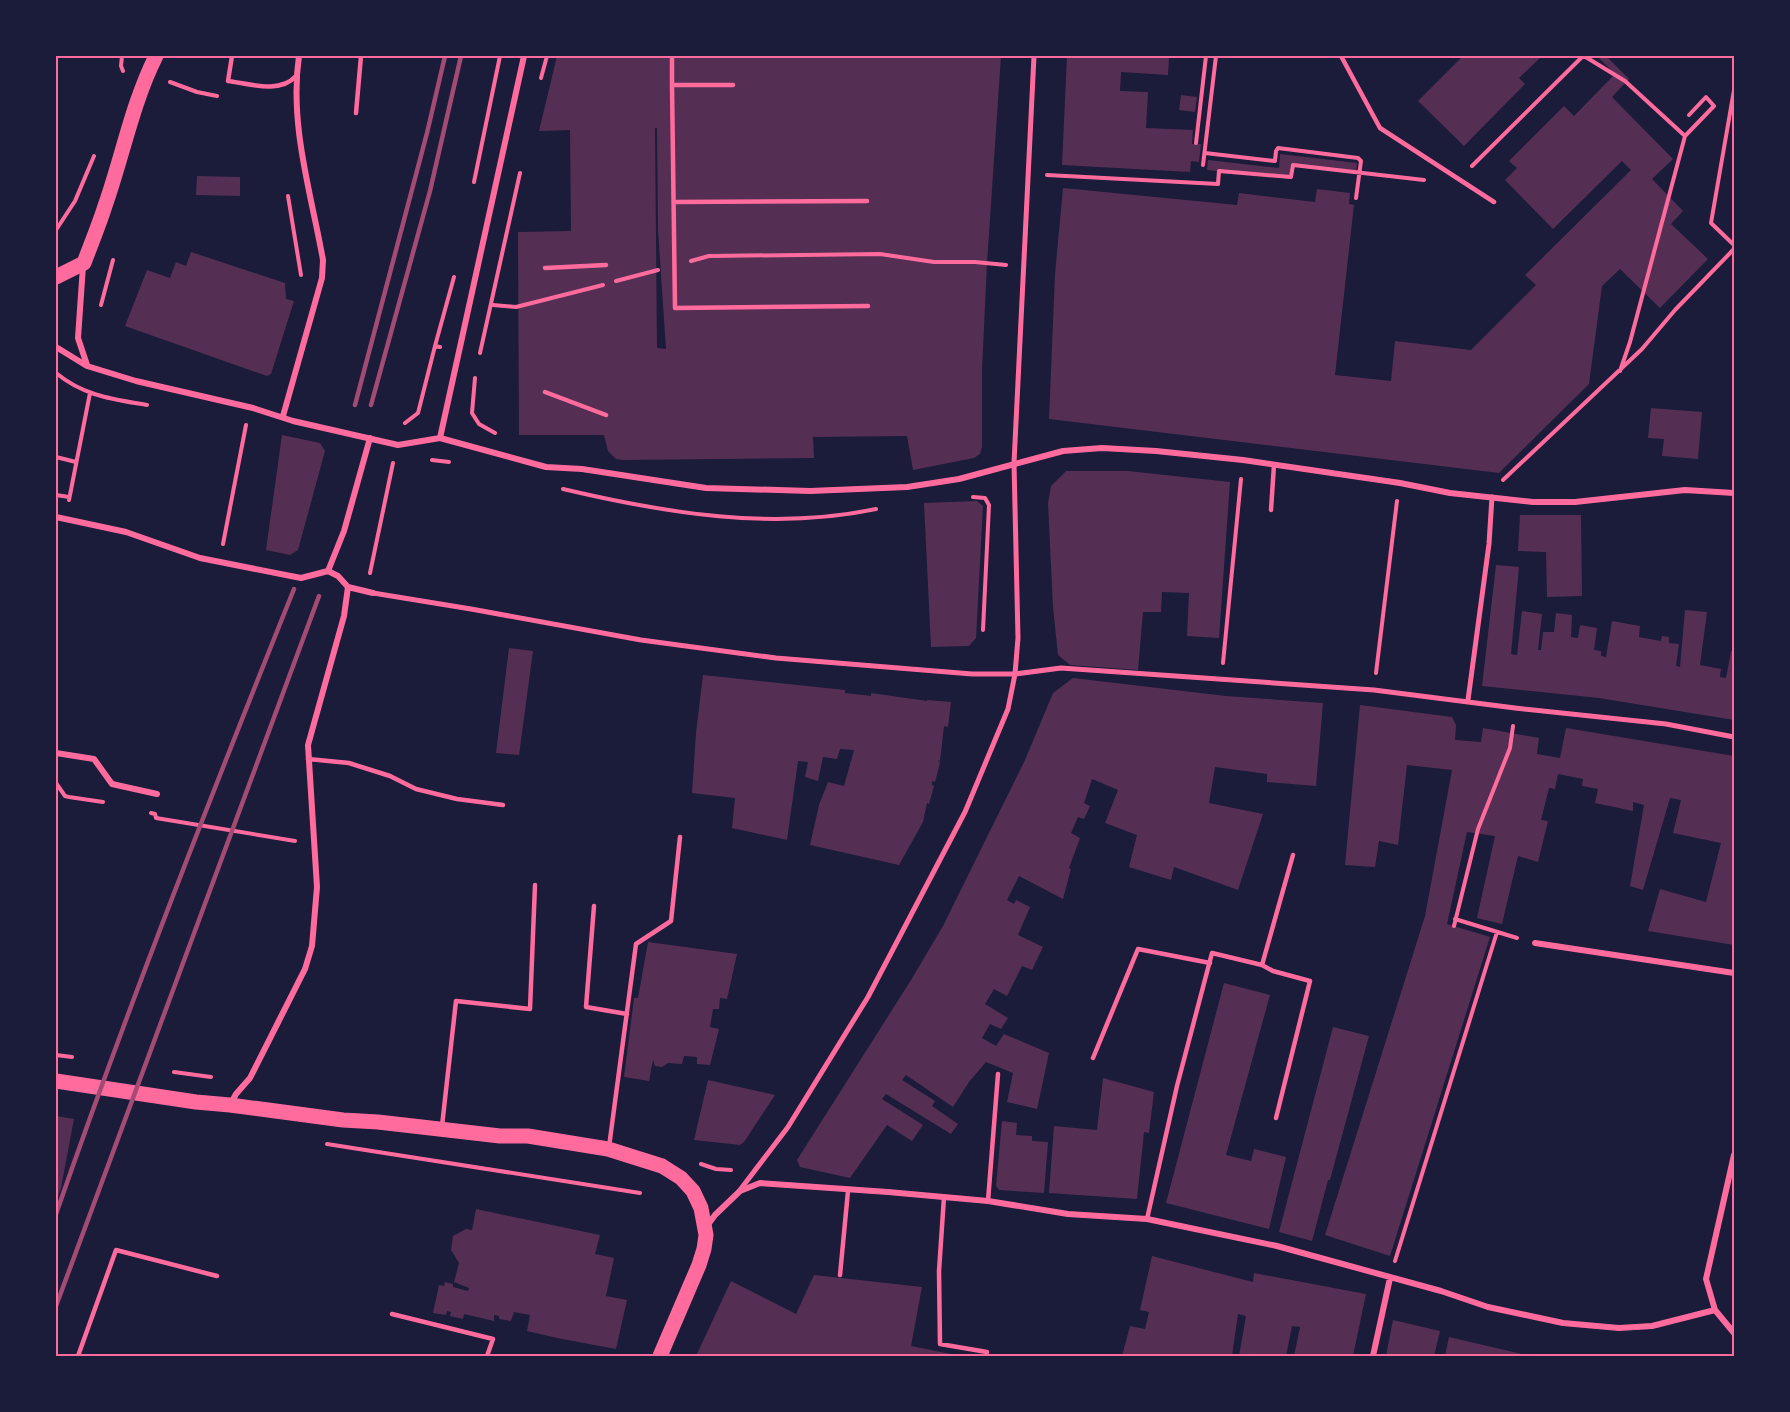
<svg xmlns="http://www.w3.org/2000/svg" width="1790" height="1412" viewBox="0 0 1790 1412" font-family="Overpass,sans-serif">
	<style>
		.building { fill: #542f53; fill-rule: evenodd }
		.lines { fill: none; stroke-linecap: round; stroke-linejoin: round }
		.path { stroke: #ff6b9d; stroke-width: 4 }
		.service { stroke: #ff6b9d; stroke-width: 4.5 }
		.pedestrian { stroke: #ff6b9d; stroke-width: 5 }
		.minor { stroke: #ff6b9d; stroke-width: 6 }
		.primary { stroke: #ff6b9d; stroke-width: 15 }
		.rail { stroke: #a44b75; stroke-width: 4.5 }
		.neatline { fill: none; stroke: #ff6b9d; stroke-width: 2 }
	</style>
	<rect width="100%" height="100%" fill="#1b1b3a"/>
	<path class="building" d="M557,56H1001L987,263L982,370V447L980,454L974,458L913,470L907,436L813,437L814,458L623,460L616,459L608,451L604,435H519L518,232L571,231L570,130L539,131ZM655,128H657L658,230L666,349L657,348Z
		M1067,56H1169L1168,75L1121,72L1120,91L1148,92L1146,128L1193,130L1192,144H1201L1199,162L1191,161L1190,172L1062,165Z
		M1463,56H1542L1519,78L1525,84L1464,146L1418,101Z
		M1597,56H1606L1629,79L1612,97L1673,159L1652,179L1683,211L1671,224L1708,259L1660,308L1620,269L1602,286L1589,384L1499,473L1049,419L1055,274L1063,188L1237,205L1239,193L1315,202L1317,189L1350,193L1349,204L1354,205L1335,375L1391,381L1395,341L1471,350L1536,285L1525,275L1631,170L1622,161L1553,229L1505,180L1517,168L1509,161L1564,106L1574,116L1615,74Z
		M1181,95L1197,97L1195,112L1179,110Z
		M1280,154L1357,163L1356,173L1294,165L1292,179L1207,170L1208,160L1279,168Z
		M197,176L240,177V196L196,195Z
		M191,252L285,283L286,299L294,301L271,374L267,376L125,326L147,270L170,278L176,262L186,266Z
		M1651,408L1702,412L1698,459L1662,456L1664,439L1648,438Z
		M282,435L320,443L325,451L298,550L290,555L266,550Z
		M1066,471H1128L1230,482L1219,638L1187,636L1189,593L1162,592L1161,612H1143L1138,670L1070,665L1058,655L1053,607L1048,503L1051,486Z
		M977,501L983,506L976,638L969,646L931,647L924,503Z
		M1520,515H1581L1582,596L1547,597L1546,552L1518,551Z
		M1496,565L1519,567L1511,654L1517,655L1522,611L1542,614L1538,650H1541L1543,632H1554L1556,613L1572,615L1571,637L1578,638L1580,625L1597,628L1594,650L1601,651V656L1606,657L1612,621L1640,626L1639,637L1661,641L1662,636L1669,637V643L1679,644L1676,666L1680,667L1685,610L1707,612L1700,665L1721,669L1720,677L1726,678L1731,651L1734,652V720L1599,698L1482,686Z
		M509,648L533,651L519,755L496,753Z
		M703,675L845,690V693L871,696V693L927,701V700L951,702L948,727L944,726L940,761L938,760L940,763L935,782L932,781V785L934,786L929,804L927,803L923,822L899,865L810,845L819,805L828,782L844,786L854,750L840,749L837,759L823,757L818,781L805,777L808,762L798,761L787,840L732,828L735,798L692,793L696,733Z
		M1073,678L1226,696L1323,703L1316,786L1267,782V774L1215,767L1209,803L1263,814L1238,890L1174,867L1171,880L1129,867L1137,835L1105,823L1118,790L1092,779L1084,803L1090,806L1084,819L1078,817L1071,833L1080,838L1069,868L1071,869L1063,899L1019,876L1007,900L1014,904L1016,900L1030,907L1018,935L1043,947L1032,970L1022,966L1007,996L994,989L985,1004L1008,1018L1001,1029L990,1024L982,1038L996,1046L1004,1034L1049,1053L1037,1109L1007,1102L1013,1073L986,1062L969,1082L953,1107L906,1075L902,1080L935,1101L932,1106L958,1124L951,1134L886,1094L882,1099L923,1125L912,1141L887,1125L850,1178L800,1167L797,1160L911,980L943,926L1025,760L1053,693Z
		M1360,705L1452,717L1456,725L1455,740L1481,742L1483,728L1539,738L1537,754L1560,758L1566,728L1734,756V945L1648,931L1660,889L1706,902L1721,843L1673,833L1681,800L1670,798L1643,890L1630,886L1644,805L1633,802V811L1595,803L1598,789L1582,786L1583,779L1558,774L1555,789L1549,788L1541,820L1548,821L1538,862L1518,856L1502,924L1477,918L1495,836L1467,832L1447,924L1490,937L1390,1256L1325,1235L1425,916L1452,770L1407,765L1398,845L1379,841L1375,867L1345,865Z
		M648,942L737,954L727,999L720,998L719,1009H713L710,1027L719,1029L710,1065L697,1064V1057L684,1056L682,1064L668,1063L662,1067L655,1066L653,1060L649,1081L624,1077L634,998H638Z
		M1224,983L1270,995L1226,1155L1251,1161L1254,1149L1286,1157L1269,1229L1166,1203Z
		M1333,1027L1369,1036L1330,1180H1328L1312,1241L1279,1232Z
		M1103,1078L1154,1092L1149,1133L1144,1132L1137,1199L1049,1193L1054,1126L1097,1130Z
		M708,1080L775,1095L744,1142L740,1145L694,1140Z
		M56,1116L74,1119L61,1188L56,1203Z
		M1002,1121L1017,1123L1016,1135L1032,1136V1141L1048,1142L1044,1193L999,1190L996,1186Z
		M476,1209L600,1235L595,1254L614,1258L606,1296L627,1300L616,1349L557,1338L527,1331L530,1315L514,1312L511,1321L499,1319V1316L494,1315V1321L464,1314L463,1319L450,1316L451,1312L447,1311L446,1315L433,1313L439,1285L444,1286L445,1282L453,1284V1287L468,1291L469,1288L454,1282L459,1263L451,1250L453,1236L466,1229L472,1230Z
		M1152,1256L1253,1282L1254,1273L1366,1294L1353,1356H1294L1300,1327L1292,1326L1286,1356H1239L1246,1316L1238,1314L1232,1356H1122L1130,1326L1145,1329L1149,1312L1140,1310Z
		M814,1275L922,1287L911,1346L961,1356H696L731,1281L796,1314Z
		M1393,1320L1440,1331L1434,1356H1386Z
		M1449,1337L1530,1356H1445Z"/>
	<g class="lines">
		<path class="path" d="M122,56L121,66L123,71
			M1584,56L1625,81L1685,136L1630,342L1620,371
			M541,78L547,56
			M170,82L197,92L217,96
			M1734,90L1711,223L1734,245
			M1685,136L1714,106L1706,97L1689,115
			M1196,143L1206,56
			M1205,153L1275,161L1276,151L1278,148L1358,158L1361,161L1356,198
			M1203,165L1216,56
			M1472,166L1583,56
			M1047,175L1218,184L1219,171L1291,177L1293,165L1424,180
			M474,182L500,56
			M288,196L301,275
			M56,230L75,201L94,156
			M691,261L709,256L880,254L934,262H975L1006,265
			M616,281L658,270
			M101,305L113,260
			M493,305L516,307L603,285
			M440,347L435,346L454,277
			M480,353L520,173
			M56,373C84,396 112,399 147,405
			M475,378L472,413L479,424L495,433
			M405,423L418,413L435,346
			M56,457L76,462
			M432,460L449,462
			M1503,480L1642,349L1675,310L1734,249
			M563,489C665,513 772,531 876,509
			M56,495L69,497
			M973,497L985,498L989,505L983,630
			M69,500L90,393
			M223,544L246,425
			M370,573L393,463
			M1223,663L1241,479
			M1376,673L1397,501
			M56,783L65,796L69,797L103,802
			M151,813L155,814L156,818L295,841
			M1455,919L1517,938
			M1454,926L1478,829L1510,748L1513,726
			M56,1055L72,1057
			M174,1072L211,1077
			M327,1144L640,1193
			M701,1164L716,1169L731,1170
			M1395,1261L1497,932"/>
		<path class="service" d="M232,56L228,81C250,84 280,94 296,76
			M672,56V85H733
			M1341,56L1380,128L1494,202
			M672,85L675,308L868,306
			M356,113L361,56
			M674,202L867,201
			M545,268L606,265
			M545,392L606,415
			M1271,510L1274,465
			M308,759L349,763L390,776L416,789L457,799L503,805
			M594,906L586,1007L627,1014
			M1262,965L1273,971L1310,981L1276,1118
			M1093,1058L1138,949L1210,963
			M442,1126L456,1001L530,1009L535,885
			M609,1147L636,944L671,921L680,837
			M944,1197L939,1271L940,1344L987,1352
			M988,1201L998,1074
			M1147,1219L1177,1086L1212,953L1262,965L1293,855
			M840,1275L848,1191
			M392,1314L493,1339L487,1356
			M78,1356L116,1250L217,1276"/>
		<path class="pedestrian" d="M373,593L471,609L641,640L776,658L972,674H1015L1061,668L1374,690L1515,708L1666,724L1734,737
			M1468,700L1489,544L1492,497
			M740,1190L788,1127L868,997L965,812L1008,709L1015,674L1018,638L1014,463L1034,56"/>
		<path class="minor" d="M83,266L78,338L87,365
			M56,347L87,366L136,381L253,408L293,421L398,445L440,438L546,467L582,469L706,488L810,491L907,487L959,479L1063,451L1102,448L1156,451L1243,460L1400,483L1450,493L1533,502H1575L1685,490L1734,493
			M283,416L322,278L323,260C311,193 289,124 299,56
			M440,438L524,56
			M56,517L126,532L200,558L301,578L328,571L338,576L348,587L373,593
			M328,571L344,531L370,438
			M56,753L94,759L112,784L157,794
			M1535,943L1734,973
			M230,1105L236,1094L250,1078L305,969L312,946L317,887L308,745L344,616L348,587
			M1734,1155L1706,1279L1715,1310L1734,1333
			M707,1226L715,1215L740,1191L760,1183L888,1192L988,1201L1068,1214L1147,1219L1277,1246L1441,1291L1488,1307L1563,1323L1619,1328L1652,1326L1715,1310
			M1373,1356L1390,1278"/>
		<path class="primary" d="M56,277L84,263C91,244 99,225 105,206C123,155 132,104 156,56
			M56,1081L196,1102L230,1105L343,1120L378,1122L500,1136H528L608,1149L662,1166L681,1178L693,1191L701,1208L706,1235L704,1249L699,1265L660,1356"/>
		<path class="rail" d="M355,405L427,133L445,56
			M371,405L430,191L461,56
			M56,1214C129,1004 211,796 294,589
			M56,1306L319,596"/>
	</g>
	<rect width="1790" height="1412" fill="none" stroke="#1b1b3a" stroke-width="114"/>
	<rect x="57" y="57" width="1676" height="1298" class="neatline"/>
</svg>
